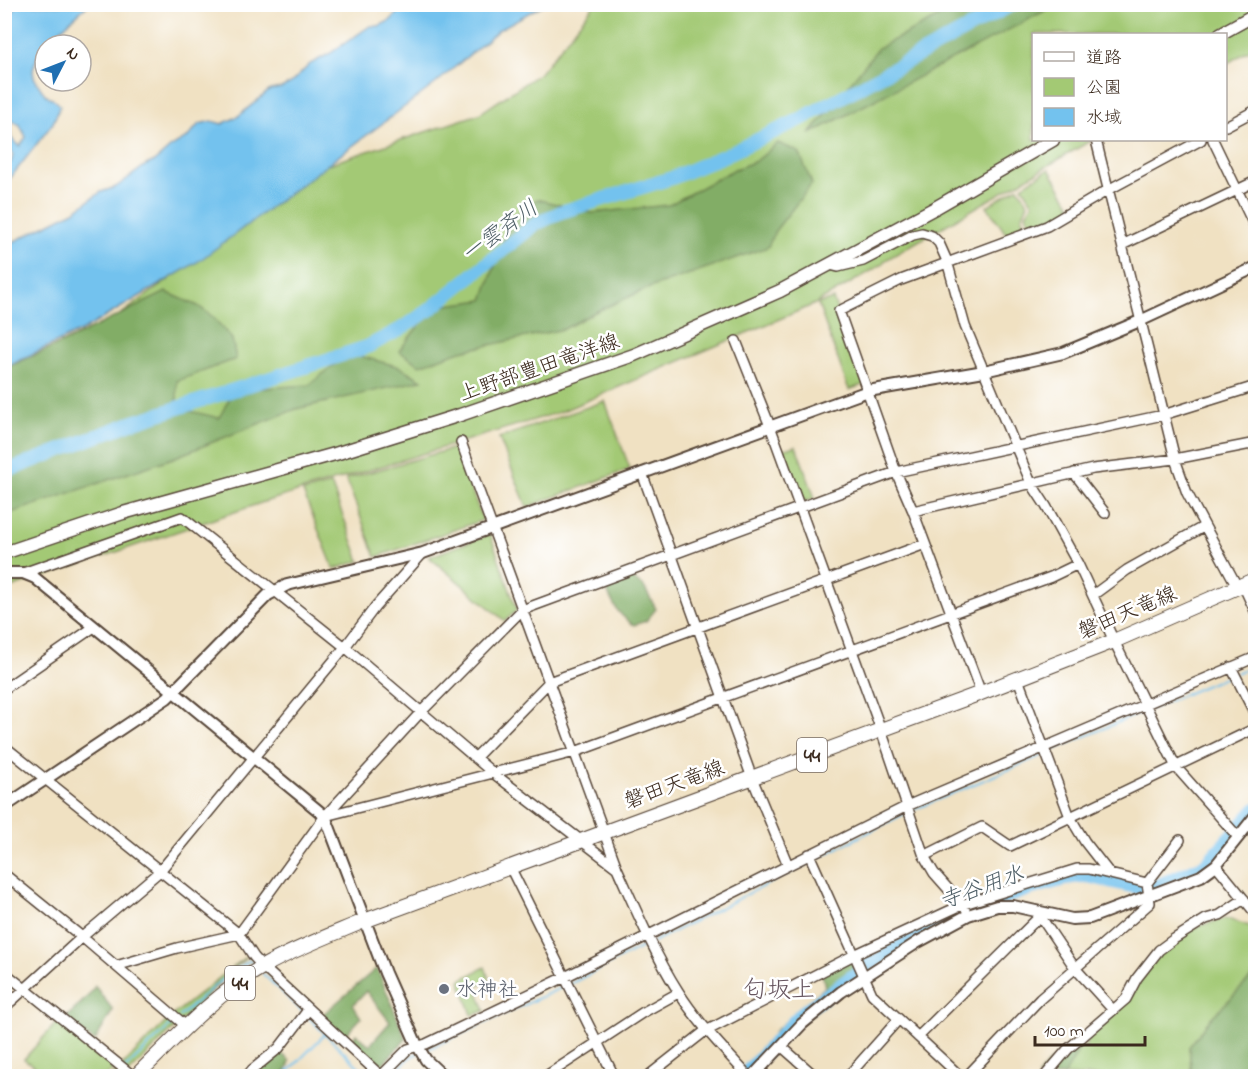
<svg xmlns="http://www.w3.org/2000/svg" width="1260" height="1081" viewBox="0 0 1260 1081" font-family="'Indie Flower','Klee One',sans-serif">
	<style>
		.green { fill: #a3c974; stroke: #6f7a49; stroke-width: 1.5 }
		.forest { fill: #82ad66; stroke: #5e6c42; stroke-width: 1.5 }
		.water { fill: #73c2ee; stroke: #577686; stroke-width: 1.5; fill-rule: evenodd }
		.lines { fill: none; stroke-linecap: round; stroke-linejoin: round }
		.stream { stroke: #73c2ee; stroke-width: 2 }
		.river { stroke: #73c2ee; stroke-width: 14 }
		.minor-casing { stroke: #564537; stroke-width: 12 }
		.tertiary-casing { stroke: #564537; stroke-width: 14 }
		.secondary-casing { stroke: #564537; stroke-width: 15 }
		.primary-casing { stroke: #564537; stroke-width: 16 }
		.minor { stroke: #fff; stroke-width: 9 }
		.tertiary { stroke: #fff; stroke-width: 10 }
		.secondary { stroke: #fff; stroke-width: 12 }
		.primary { stroke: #fff; stroke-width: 14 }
		.worship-dot { fill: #6b7280; stroke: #fff; stroke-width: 2 }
		.labels { text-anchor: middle; stroke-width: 5; stroke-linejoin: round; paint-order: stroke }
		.shield { fill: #fff; stroke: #766a62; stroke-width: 1.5 }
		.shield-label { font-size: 20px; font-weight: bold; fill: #3b2a1e }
		.street-label { font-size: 21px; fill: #3b2a1e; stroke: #fff }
		.worship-label { font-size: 21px; fill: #5b616d; stroke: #fff; text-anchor: start }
		.water-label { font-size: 22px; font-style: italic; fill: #4f5f67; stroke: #fff }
		.quarter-label { font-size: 24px; fill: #675660; stroke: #fff }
	</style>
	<rect width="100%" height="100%" fill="#fff"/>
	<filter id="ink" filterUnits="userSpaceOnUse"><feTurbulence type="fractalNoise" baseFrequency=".0167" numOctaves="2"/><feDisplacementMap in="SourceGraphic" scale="12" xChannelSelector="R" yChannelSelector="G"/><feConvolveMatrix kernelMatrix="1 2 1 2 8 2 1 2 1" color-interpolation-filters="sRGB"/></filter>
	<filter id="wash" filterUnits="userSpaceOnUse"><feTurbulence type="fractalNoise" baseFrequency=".008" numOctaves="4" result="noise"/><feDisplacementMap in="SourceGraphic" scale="24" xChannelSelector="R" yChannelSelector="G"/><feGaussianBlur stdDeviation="1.35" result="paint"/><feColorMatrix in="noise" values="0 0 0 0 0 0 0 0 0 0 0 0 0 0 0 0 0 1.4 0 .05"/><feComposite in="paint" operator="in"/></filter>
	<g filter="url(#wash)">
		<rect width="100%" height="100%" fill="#f0e1c2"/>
		<path class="green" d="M594,5H1255V47L1226,64V34H1034V140H1092L884,261L883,264L815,304L560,412L264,502L5,590V371L117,317L326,165L479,114L540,73Z
			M1049,169L1072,207L1051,223L1031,226L1026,214L1033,203L1022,186Z
			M1018,187L1028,203L1022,217L1025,230L1006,234L987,206Z
			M833,299L865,384L849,390L818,304Z
			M605,401L630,469L527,507L499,438Z
			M796,446L815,498L800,503L781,450Z
			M455,448L483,520L376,557L346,479Z
			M331,484L360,561L334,569L303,492Z
			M490,534L517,610L505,621L429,557Z
			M1226,918L1255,928V974L1189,1047L1192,1076H1062L1079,1049L1086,1046L1088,1039L1153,957L1187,930Z
			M248,955L126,1076H112L173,1015Z
			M485,967L490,981L476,986L485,1011L472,1015L460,980Z
			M61,1018L118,1064L106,1076H47L24,1059Z"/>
		<path class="forest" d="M962,5H1056L810,134L878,48Z
			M778,143L799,152L812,184L775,231L768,247L649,288L595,312L564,329L461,351L420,365L399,351L433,307L483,300L511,218L537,199L592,213L669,205L733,170L756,161Z
			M166,292L198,306L213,317L232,339L236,359L177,381V408L219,418L234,390L309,385L349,353L400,367L422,380L296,409L173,458L5,515V368L64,342Z
			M628,575L644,587L656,609L646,621L634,625C618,615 613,605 606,588L611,580Z
			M927,925L931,928L865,972L782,1038L774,1032L825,987L822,974L854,957L859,961L869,955L877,953C886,943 891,944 902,941C912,938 919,931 927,925Z
			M377,968L406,1039L379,1068L351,1042L356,1034L370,1045L390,1022L366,991L353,1005L361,1018L341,1040L322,1015Z
			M1255,974V1076H1192L1189,1047L1211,1018Z
			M95,986L113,1010L95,1041L64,1020L89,995Z
			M1089,1031L1064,1076H1038L1050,1061Z
			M280,1052L290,1061L287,1070L281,1076H248Z"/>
		<path class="water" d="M18,5H88C74,18 23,57 35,79C38,84 42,91 46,95C53,101 53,96 60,106L53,123L5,185V166L11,162L13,155L5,135V21ZM10,120L19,124L26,137L20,146L11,138Z
			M404,5H543L500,29L435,84L199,261L85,329L5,367V246L74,211L101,192L116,187L146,165L155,161L171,147L187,138L199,124L212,121L222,124L237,117L270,90L281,88L291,83L310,64L329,54L370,26H379L391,20Z"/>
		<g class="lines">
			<path class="stream" d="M1236,673L1256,665
				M1150,709L1231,675
				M1048,752L1145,711
				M913,810L1043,755
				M814,860L908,812
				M653,942L809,863
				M263,974L302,1011
				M570,984L648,944
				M306,1015L368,1076
				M180,1016L217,984L250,960L255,965
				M426,1050L565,986
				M126,1068L176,1020
				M284,1076L326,1033
				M390,1076L412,1056L418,1053"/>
			<path class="river" d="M4,472L131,423L367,347L399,330L428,311L534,225L561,212L672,178L728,154L799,120L1013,4
				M743,1076L802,1013L868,965L956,914L1029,889L1072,877L1087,876L1144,889L1160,885L1205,865L1256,809"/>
		</g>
	</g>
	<g filter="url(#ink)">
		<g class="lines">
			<g class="minor-casing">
				<path id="minor" d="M1226,126L1256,110
					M1096,140L1175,459L1187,493L1238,588
					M1213,140L1256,229
					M1122,245L1256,181
					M830,265L838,267L863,261L913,235L922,233L932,236L939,243L947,261L965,326L1031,483L1046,506L1078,564L1114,641L1176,767L1238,837
					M736,341L770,426L881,730L924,856L934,873L965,908
					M461,442L617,868C636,910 654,953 678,991C697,1022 724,1049 748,1076
					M642,473L752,778L788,865
					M1074,473L1105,513
					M913,511L1093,469L1175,459L1256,443
					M23,573L182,517L345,647L493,773L617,868
					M1243,585L1256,613
					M1093,595L1127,570L1203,527
					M1231,667L1256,716
					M1018,679L1070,817L1085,842L1110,874
					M4,689L94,627
					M981,693L913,511L896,472L839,311L901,280L1047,226L1108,190L1201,140
					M4,746L239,934L254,957L263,967L381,1076
					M475,758L549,682L925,544
					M325,816L575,752L1051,577L1078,564
					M809,854L872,994L960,1076
					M924,856L982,827L1010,846L1256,728
					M1216,865L1256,914
					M510,867L614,1076
					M4,874L82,937L186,1026
					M1147,883L1180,840
					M1040,916L1075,968L1113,1010
					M116,966L177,948L239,934L325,816L421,712L522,610L896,472L1163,415L1256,386
					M4,972L133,1076
					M4,1008L82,937L160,871L345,647L375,607L423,553
					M918,1037L1043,913
					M781,1046L815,1076
					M247,1076L252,1070L279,1048L308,1010
					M381,1076L408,1049L426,1044L565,977L907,806L1256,657
					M546,1076L642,1013L678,993
					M648,1076L704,1032L854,955L964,904L1077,869H1089L1147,883L1150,903L1040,999L967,1076
					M848,1076L899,1019
					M1045,1076L1068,1049L1126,999L1137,978L1159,950L1174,939L1206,919L1220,915L1244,899"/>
			</g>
			<g class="tertiary-casing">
				<path id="tertiary" d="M4,573H23L35,578L325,816L385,973L417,1045L426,1060L443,1076
					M4,807L167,698L268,595L287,585L423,553L868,391L984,371L1063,353L1140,321L1256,267
					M753,1076L802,1024L841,992L918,942L968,915L997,906H1013L1072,919L1090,918L1201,876L1216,865L1256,815"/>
			</g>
			<g class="secondary-casing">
				<path id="secondary" d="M1220,34L1256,14
					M4,553L123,513L335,454L460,415L634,355L780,291L935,208L1053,140"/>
			</g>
			<g class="primary-casing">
				<path id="primary" d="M136,1076C176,1037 215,994 264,966C296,948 331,935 364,921L981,693L1114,641L1256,579"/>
			</g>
			<use href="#minor" class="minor"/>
			<use href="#tertiary" class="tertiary"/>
			<use href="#secondary" class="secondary"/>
			<use href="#primary" class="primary"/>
		</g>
	</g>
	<circle class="worship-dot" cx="444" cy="989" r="6"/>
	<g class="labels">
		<g class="shield">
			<rect x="797" y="738" width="30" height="34" rx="4.5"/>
			<rect x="225" y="966" width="30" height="34" rx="4.5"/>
		</g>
		<g class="shield-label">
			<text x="812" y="762">44</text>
			<text x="240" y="990">44</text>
		</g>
		<g class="street-label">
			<text transform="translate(539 367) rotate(-19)" y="7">上野部豊田竜洋線</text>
			<text transform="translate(1127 612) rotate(-23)" y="7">磐田天竜線</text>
			<text transform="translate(674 784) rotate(-20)" y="7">磐田天竜線</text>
		</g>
		<g class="worship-label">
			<text x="456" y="996">水神社</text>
		</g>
		<g class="water-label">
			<text transform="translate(499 230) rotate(-36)" y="8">一雲斉川</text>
			<text transform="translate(981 886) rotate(-20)" y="8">寺谷用水</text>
		</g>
		<g class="quarter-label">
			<text x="779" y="997">匂坂上</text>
		</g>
	</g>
	<rect width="1260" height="1081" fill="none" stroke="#fff" stroke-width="24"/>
	<rect x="1032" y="33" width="195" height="108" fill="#ffffff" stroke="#b1aaa5" stroke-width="1.5"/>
	<rect x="1044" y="52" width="30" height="9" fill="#ffffff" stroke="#b1aaa5" stroke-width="1.5"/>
	<text x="1086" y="63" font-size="18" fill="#3b2a1e">道路</text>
	<rect x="1044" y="78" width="30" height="18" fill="#a3c974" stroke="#b1aaa5" stroke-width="1.5"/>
	<text x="1086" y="93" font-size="18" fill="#3b2a1e">公園</text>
	<rect x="1044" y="108" width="30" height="18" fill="#73c2ee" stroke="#b1aaa5" stroke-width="1.5"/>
	<text x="1086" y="123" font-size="18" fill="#3b2a1e">水域</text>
	<g transform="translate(63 63) rotate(48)"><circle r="28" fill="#ffffff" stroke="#b1aaa5" stroke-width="1.5"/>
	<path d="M0-4.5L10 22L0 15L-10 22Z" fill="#1f6fb2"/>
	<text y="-9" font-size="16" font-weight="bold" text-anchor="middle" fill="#3b2a1e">N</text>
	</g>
	<path d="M1035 1036v9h110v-9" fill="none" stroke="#3b2a1e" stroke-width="3"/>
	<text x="1044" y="1036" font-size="18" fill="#3b2a1e" stroke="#ffffff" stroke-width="4.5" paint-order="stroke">100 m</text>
</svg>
